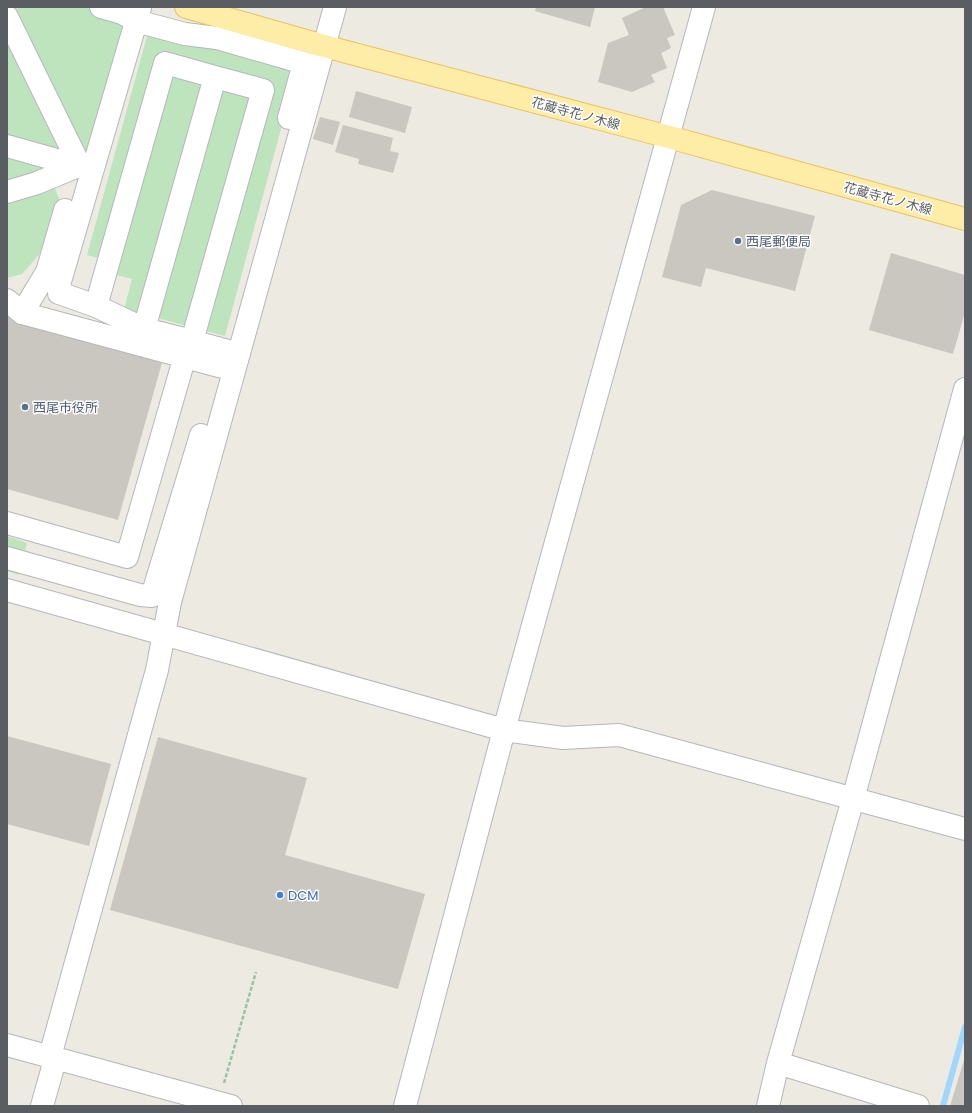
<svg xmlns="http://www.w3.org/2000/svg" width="972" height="1113" viewBox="0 0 972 1113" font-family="Poppins,'Noto Sans JP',sans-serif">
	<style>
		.green { fill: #bee4be }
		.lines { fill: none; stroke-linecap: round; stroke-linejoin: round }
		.stream { stroke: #a1d6fd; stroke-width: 6 }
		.building { fill: #cac6c0 }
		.minor-casing { stroke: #b4b7bb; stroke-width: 24 }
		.major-casing { stroke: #edc159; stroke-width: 24 }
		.path { stroke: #97c4a3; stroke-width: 2.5; stroke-dasharray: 4 2; stroke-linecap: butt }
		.minor { stroke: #fff; stroke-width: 22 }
		.major { stroke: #fdeda6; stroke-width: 22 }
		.service-dot { fill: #5c6f8a; stroke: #fff; stroke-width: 1.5 }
		.shop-dot { fill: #3f7fe0; stroke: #fff; stroke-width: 1.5 }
		.labels { text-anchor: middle; stroke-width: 3; stroke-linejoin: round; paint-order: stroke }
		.street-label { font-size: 13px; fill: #5a5d62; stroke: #fff }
		.service-label { font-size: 13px; fill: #4e5e75; stroke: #fff; text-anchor: start }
		.shop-label { font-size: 13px; fill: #366cbe; stroke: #fff; text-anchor: start }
	</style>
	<rect width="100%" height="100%" fill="#eceae1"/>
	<path class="green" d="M7,7H128L85,175L7,152Z
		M149,29L294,68L295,77L225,336L124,309L132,279L117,275L120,264L87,255Z
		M7,154L45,164L60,201L51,234L38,256L22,274L7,278Z
		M7,536L27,543L19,575L7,571Z"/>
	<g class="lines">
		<path class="stream" d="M943,1106L965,1027"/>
	</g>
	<path class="building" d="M536,7H595L590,27L535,11Z
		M646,7H663L675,35L667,38L671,48L661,53L667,68L651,75L655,82L632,92L598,82L608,43L629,35L622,18Z
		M356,91L412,107L405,133L349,117Z
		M320,117L340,122L333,145L313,139Z
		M343,125L393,138L390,151L399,153L393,173L358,164L359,159L335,152Z
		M712,190L815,216L795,291L706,268L701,287L662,277L681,205Z
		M891,253L965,275V312L953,354L869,330Z
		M7,316L163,359L118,520L7,489Z
		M7,736L111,764L89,846L7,824Z
		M158,737L307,778L285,855L425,894L398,989L110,910Z
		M965,1057V1106H950Z"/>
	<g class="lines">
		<g class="minor-casing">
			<path id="minor" d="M101,7L122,13L136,21L185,34L217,38L304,63L289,118
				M7,17L79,164
				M7,146L78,166
				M7,192L37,183L78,166
				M7,300L22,313L222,367
				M96,306L165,63L215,77
				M22,313L47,272L65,210
				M144,329L215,77L263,90L192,341L239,354
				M7,523L127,557L185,356L192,341L144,329L96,306L59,293V285L140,8
				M7,558L140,595L152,596L201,435
				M7,590L504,730L563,738L619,735L965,829
				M7,1045L231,1106
				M778,1063L918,1106
				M42,1106L53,1067L52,1049L157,670L170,602L335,7
				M405,1106L504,730L704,7
				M768,1106L778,1063L853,799L965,389"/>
		</g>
		<g class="major-casing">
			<path id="major" d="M186,7L324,46L669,137L965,219"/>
		</g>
		<path class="path" d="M224,1083L256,972"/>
		<use href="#minor" class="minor"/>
		<use href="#major" class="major"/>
	</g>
	<g class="service-dot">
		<circle cx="738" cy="241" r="4"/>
		<circle cx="25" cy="407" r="4"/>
	</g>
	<circle class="shop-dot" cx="280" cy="895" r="4"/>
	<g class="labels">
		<g class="street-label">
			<text transform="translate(576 113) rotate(15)" y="5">花蔵寺花ノ木線</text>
			<text transform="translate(888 198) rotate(15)" y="5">花蔵寺花ノ木線</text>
		</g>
		<g class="service-label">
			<text x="746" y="246">西尾郵便局</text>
			<text x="33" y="412">西尾市役所</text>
		</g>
		<g class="shop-label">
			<text x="288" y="900">DCM</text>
		</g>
	</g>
	<rect width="972" height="1113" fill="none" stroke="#5a5d62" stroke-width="16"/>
</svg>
